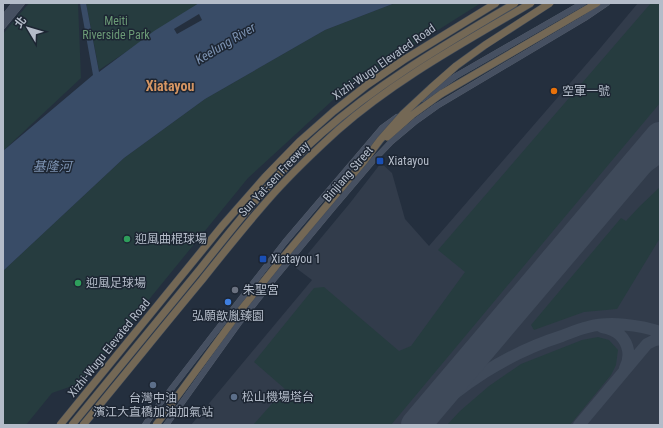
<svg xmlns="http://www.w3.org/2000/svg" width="663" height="428" viewBox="0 0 663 428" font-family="'Roboto Condensed','Noto Sans TC',sans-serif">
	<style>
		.airport { fill: #323c4b }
		.green { fill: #263c3f }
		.water { fill: #394c67 }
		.pier { fill: #242f3e }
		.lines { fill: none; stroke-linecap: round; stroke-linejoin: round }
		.taxiway { stroke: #3f4a5a; stroke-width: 12 }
		.runway { stroke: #3f4a5a; stroke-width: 30 }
		.secondary-casing { stroke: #565f6c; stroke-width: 6 }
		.highway-casing { stroke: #434c59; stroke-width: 8 }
		.secondary { stroke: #465061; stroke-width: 5.5 }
		.highway { stroke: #746855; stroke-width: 7 }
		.highway-bridge-casing { stroke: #434c59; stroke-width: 8; stroke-linecap: butt }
		.highway-bridge { stroke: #746855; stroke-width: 7 }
		.food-dot { fill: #e8710a; stroke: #1d2633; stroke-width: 1.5 }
		.transit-dot { fill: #1a4fb4; stroke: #1d2633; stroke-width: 1.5 }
		.leisure-dot { fill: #2e9e5b; stroke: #1d2633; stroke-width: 1.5 }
		.worship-dot { fill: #6b7280; stroke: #1d2633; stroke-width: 1.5 }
		.shop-dot { fill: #3f7fe0; stroke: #1d2633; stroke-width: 1.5 }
		.service-dot { fill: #5c6f8a; stroke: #1d2633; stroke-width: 1.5 }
		.labels { text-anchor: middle; stroke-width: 3; stroke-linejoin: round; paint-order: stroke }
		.park-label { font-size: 12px; fill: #6b9a76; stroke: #1d2633 }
		.street-label { font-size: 12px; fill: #b4bcc9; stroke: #1d2633 }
		.poi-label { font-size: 12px; fill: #b4bcc9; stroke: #1d2633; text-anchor: start }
		.water-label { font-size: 13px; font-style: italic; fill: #7c92b1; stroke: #1d2633 }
		.quarter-label { font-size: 14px; font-weight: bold; fill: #d59563; stroke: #1d2633 }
	</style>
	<rect width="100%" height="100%" fill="#242f3e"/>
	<path class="airport" d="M638,3H660V425H191L312,280L296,268L350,203L381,163L392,173L405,219L429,246L597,52Z"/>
	<path class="green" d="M29,3H78L81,78L3,151V34Z
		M86,3H199L99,70Z
		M395,3H481L346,88L248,178L81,383L52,393L26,425H3V271L124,158L205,99L325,30Z
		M651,3H660V103L391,425H253L285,389L254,362L314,288L324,287L399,351L411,346L465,272L438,250Z
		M660,187V238L617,309L584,312L534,330L531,325L621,218L626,221L640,206Z
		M598,337L609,340L618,350L616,365L611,375L570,425H447L460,411L489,386L521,364L582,340Z"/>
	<path class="water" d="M80,3H86L99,72L154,31L199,3H395L325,30L205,99L124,158L3,271V151L93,75Z"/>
	<path class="pier" d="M199,14L202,20L177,34L174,29Z"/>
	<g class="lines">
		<path class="taxiway" d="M606,200L634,176L660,157
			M602,327C608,328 615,330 620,335C629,344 631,357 625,368
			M417,425C461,385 505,354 562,336C570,333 579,329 588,327C609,321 640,325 660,332
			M579,425L647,344L655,340L660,339"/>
		<path class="runway" d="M416,425L660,137"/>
		<g class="secondary-casing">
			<path id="secondary" d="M3,18L15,3
				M3,26L22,3
				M422,99L456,76L583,3
				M145,425L155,410L285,242L382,128L397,117
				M166,425L239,323L274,279L332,209L372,162L391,142L416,121L437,106L585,18L607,3"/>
		</g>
		<g class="highway-casing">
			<path id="highway" d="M441,94L597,3"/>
		</g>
		<use href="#secondary" class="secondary"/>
		<use href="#highway" class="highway"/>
		<g class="highway-bridge-casing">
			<path id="highway-bridge" d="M387,137L412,115L441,94
				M60,425L222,226L265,177L300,141L334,111L367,85L405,59L496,3
				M72,425C115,373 157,321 200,269C238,221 276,173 322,133C381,81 448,43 515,3
				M83,425C123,377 162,328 202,280C225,251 249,221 274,193C294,171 316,150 338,130C396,79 465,42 531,3
				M156,425L201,364L240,311L280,261L365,160L380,140L403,114L431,88L456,66L485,45L550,3"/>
		</g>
		<use href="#highway-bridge" class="highway-bridge"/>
	</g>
	<circle class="food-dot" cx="554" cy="91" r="4"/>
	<g class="transit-dot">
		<rect x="376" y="157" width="8" height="8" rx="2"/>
		<rect x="259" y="255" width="8" height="8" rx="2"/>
	</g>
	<g class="leisure-dot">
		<circle cx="127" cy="239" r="4"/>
		<circle cx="78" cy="283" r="4"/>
	</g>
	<circle class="worship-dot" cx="235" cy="290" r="4"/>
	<circle class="shop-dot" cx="228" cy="302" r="4"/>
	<g class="service-dot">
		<circle cx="153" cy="385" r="4"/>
		<circle cx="234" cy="397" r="4"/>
	</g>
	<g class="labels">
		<g class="park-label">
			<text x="116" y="25">Meiti<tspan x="116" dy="14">Riverside Park</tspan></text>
		</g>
		<g class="street-label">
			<text transform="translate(384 62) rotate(-35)" y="4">Xizhi-Wugu Elevated Road</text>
			<text transform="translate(348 174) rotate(-49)" y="4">Binjiang Street</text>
			<text transform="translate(274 179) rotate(-47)" y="4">Sun Yat-sen Freeway</text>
			<text transform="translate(109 348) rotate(-51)" y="4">Xizhi-Wugu Elevated Road</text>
		</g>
		<g class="poi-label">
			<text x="562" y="95">空軍一號</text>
			<text x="388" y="165">Xiatayou</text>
			<text x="135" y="243">迎風曲棍球場</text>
			<text x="271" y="263">Xiatayou 1</text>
			<text x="86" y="287">迎風足球場</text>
			<text x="243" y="294">朱聖宮</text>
			<text x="228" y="320" text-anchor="middle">弘願歆胤臻園</text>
			<text x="242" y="401">松山機場塔台</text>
			<text x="153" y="402" text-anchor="middle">台灣中油<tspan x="153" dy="14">濱江大直橋加油加氣站</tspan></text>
		</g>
		<g class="water-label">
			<text transform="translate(225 43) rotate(-31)" y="5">Keelung River</text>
			<text x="52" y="171">基隆河</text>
		</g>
		<g class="quarter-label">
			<text x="170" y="91">Xiatayou</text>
		</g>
	</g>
	<rect width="663" height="428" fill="none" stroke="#b4bcc9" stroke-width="8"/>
	<g transform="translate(28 28) rotate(308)" stroke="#1d2633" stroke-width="3" paint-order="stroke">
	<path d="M0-3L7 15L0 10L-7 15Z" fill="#b4bcc9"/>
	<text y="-6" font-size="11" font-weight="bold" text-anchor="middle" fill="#b4bcc9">北</text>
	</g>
</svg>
